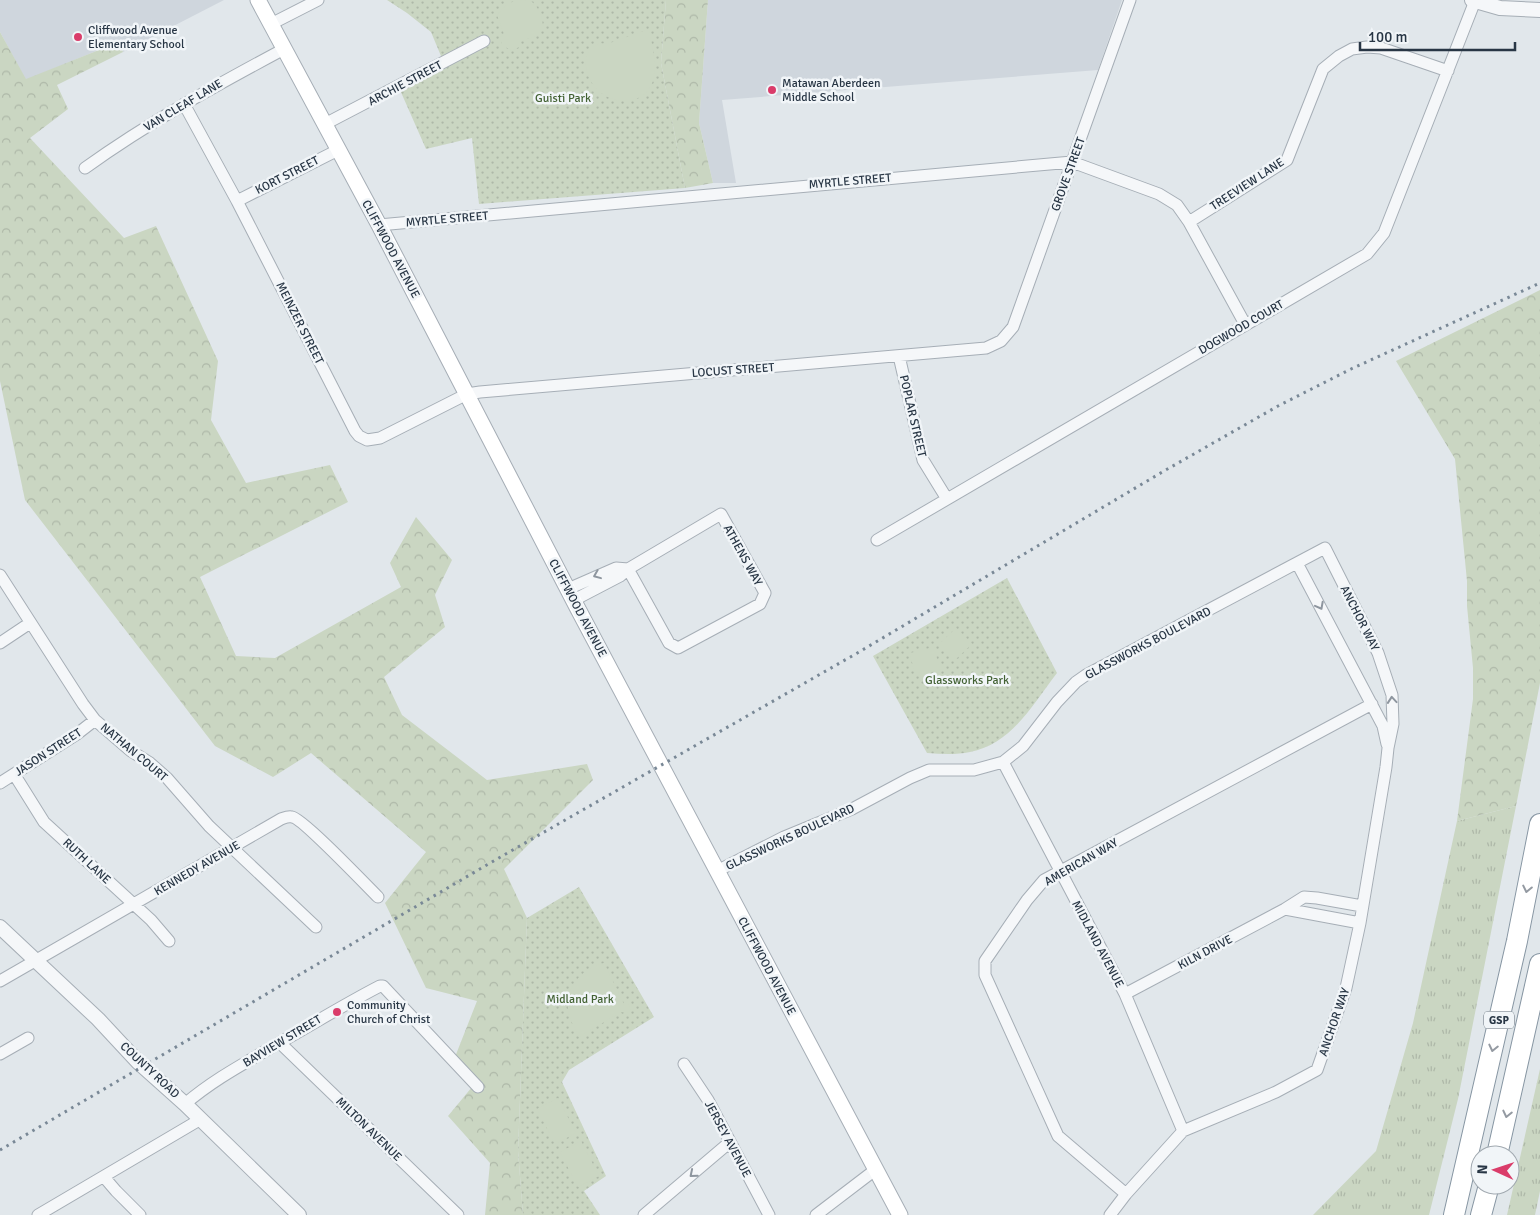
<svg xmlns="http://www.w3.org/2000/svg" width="1540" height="1215" viewBox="0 0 1540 1215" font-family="Signika,sans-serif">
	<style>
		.built { fill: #cfd6dd }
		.grass { fill: url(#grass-tufts) }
		.forest { fill: url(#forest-crowns) }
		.park { fill: url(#park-dots) }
		.pitch { fill: #cad6c2 }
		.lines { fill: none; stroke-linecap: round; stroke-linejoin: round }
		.minor-casing { stroke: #a6aeb6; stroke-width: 13 }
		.tertiary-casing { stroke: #a6aeb6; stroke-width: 16 }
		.secondary-casing { stroke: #a6aeb6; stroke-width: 17 }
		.motorway-casing { stroke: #8796a3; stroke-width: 22 }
		.minor { stroke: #f5f7f9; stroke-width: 11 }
		.tertiary { stroke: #f5f7f9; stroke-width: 14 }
		.secondary { stroke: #fff; stroke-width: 15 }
		.motorway { stroke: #fff; stroke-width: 20 }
		.rail { stroke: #798896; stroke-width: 3; stroke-dasharray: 2.5 5; stroke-linecap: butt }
		.oneway { stroke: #8e969f }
		.oneway2 { stroke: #949aa2 }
		.poi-dot { fill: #da3c6a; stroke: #f1f5f8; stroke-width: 2 }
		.labels { text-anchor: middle; stroke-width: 5; stroke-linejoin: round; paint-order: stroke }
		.shield { fill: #f1f5f8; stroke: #646f7b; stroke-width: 1 }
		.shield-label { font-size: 11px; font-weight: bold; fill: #283645 }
		.poi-label { font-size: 12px; fill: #283645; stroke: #f1f5f8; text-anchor: start }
		.street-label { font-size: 12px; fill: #283645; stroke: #f1f5f8 }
		.park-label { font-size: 12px; fill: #436234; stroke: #f1f5f8 }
	</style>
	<defs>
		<pattern id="grass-tufts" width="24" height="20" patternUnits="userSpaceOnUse" patternTransform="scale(1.25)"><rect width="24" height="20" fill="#cad6c2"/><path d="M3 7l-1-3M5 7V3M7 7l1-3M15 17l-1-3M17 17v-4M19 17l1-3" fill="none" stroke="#aeb8a8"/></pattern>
		<pattern id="forest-crowns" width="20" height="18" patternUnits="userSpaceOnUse" patternTransform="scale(1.25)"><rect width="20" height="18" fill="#cad6c2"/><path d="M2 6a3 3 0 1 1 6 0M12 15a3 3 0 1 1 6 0" fill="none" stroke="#aeb8a8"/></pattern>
		<pattern id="park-dots" width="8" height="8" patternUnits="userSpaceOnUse" patternTransform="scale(1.25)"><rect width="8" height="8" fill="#cad6c2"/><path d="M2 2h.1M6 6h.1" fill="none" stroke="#aeb8a8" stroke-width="1.8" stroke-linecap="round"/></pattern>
	</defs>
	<rect width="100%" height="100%" fill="#e1e7eb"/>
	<path class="built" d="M0,0H224L123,52L118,42L26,80L0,32Z
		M708,0H1122L1098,70L722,100L736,183H713L699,123Z"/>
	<path class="grass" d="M1516,806L1458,1099L1429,1215H1313L1376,1151L1413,1023L1457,821Z
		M1540,1069V1191L1535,1215H1507Z"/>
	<path class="forest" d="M666,0H708L699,123L713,183L685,188L661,63Z
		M0,32L26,79L119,42L123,52L57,85L68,109L30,138L124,238L156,226L218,361L211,420L246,483L330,465L348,502L200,577L236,656L275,658L401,587L390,563L416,517L452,560L435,595L445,627L384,677L402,715L487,780L587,764L593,780L504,869L527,918L518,1151L523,1215H485L490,1163L448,1116L477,1081L455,1057L477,1001L426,988L385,903L426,852L311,753L273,777L215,746L25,500L0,381Z
		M1540,290V683L1516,806L1457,821L1473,699V668L1467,606V581L1455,459L1396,361Z"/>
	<path class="park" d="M387,0H666L661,63L685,188L479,204L472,138L426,149L400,90L446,68L431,32L407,13Z
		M1007,578L1057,673C1033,704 1012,744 970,752C956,755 941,754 927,753L873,656Z
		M579,887L654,1017L569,1070L562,1082L606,1176L584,1191L600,1215H523L518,1151L527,918Z"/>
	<path class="pitch" d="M516,0C521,0 527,0 532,2C540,8 548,28 538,35C533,38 525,39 519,42V47L512,51L502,45L500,37L504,34L497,15L506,5Z
		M649,29C651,42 655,55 655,67C655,114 597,109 587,72C585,64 584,56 590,50C592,47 596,45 599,43L607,44Z
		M956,628L972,644L955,660L939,644Z
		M934,647L940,670L915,676L910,653Z
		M604,963L624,1004L629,1005L631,1010L627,1013L621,1012L579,1037C574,1027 567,1016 568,1004C568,984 585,967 604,963Z
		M558,1098L576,1133L555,1144L537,1109Z
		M581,1141L599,1176L578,1187L560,1152Z"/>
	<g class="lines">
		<g class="minor-casing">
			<path id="minor" d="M271,24L318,0
				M184,104L237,201L355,431L359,436L367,440L380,438L467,394L480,392L986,348L1001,341L1013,327L1130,0
				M325,124L484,41
				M85,168C149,122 215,86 284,49
				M237,201L338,150
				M1189,222L1287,160L1323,69L1339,56L1352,49L1367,47L1381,48L1448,71
				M379,225L1072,162L1159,194L1177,205L1189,222L1245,324
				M899,356L923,460L947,499
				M877,540L1367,254L1384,233L1475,1
				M1297,563L1383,726L1387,744
				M0,575L83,704L95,720L131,751L150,763L167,778L209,826L316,927
				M568,589L616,568L628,569
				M574,600L620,576L628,569L721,514L765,593L760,604L678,648L669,643L628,569
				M0,643L30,623
				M1003,762L1125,994L1183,1131
				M14,774L44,822L151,920L169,941
				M0,783L77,734L95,720
				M717,871L784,837L852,809L910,778L929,770H974L1003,762L1023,746L1057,702L1076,682L1086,675L1325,548L1378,653L1392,695L1393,724L1388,748L1386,767L1360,923L1346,988L1317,1070L1276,1092L1183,1131L1126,1194L1110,1215
				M1285,909L1304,897L1317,898L1362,906
				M0,981L281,819C284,818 288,816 292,817C302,818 366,885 378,897
				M1125,994L1285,909L1360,923
				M280,1043L458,1215
				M0,1054L28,1038
				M684,1064L708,1100L769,1215
				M185,1104C214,1079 247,1062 279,1043C313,1024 345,1004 380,986H383L478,1087
				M104,1177L116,1191L140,1215
				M1126,1194L1058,1136L985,975V961L1027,900L1044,880L1372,704
				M38,1215L201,1119
				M644,1215L730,1142
				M816,1215L875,1170"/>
		</g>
		<g class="tertiary-casing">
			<path id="tertiary" d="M1472,0L1500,8L1540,10
				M0,927L98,1019L138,1062L185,1104L299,1215"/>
		</g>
		<g class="secondary-casing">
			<path id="secondary" d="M258,0L379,225L578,609L900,1215"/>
		</g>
		<g class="motorway-casing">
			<path id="motorway" d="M1497,1155L1540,964
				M1454,1215L1517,941L1540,824
				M1481,1215L1489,1185"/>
		</g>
		<use href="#minor" class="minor"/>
		<use href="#tertiary" class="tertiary"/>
		<use href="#secondary" class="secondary"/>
		<use href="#motorway" class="motorway"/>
		<path class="rail" d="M0,1150L497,859L859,652L1164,471L1278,406L1351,369L1540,283"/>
	</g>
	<defs><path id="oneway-chevron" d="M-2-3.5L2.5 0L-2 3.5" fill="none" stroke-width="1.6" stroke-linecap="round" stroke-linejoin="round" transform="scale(1.25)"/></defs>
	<g class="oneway">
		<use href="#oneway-chevron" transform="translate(597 575) rotate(158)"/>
		<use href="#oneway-chevron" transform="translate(1320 606) rotate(62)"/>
		<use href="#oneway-chevron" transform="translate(1392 700) rotate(-95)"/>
		<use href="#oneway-chevron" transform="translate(693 1174) rotate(140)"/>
	</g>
	<g class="oneway2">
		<use href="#oneway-chevron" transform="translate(1527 889) rotate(102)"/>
		<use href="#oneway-chevron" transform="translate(1493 1048) rotate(103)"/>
		<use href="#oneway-chevron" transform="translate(1507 1114) rotate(103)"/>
	</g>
	<g class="poi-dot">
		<circle cx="78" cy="37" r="5"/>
		<circle cx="772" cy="90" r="5"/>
		<circle cx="337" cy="1012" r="5"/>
	</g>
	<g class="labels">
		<rect class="shield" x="1484" y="1011.5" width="30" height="17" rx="4"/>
		<g class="shield-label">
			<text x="1499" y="1024">GSP</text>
		</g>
		<g class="poi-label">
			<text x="88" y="34">Cliffwood Avenue<tspan x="88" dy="14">Elementary School</tspan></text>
			<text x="782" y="87">Matawan Aberdeen<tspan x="782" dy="14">Middle School</tspan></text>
			<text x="347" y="1009">Community<tspan x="347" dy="14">Church of Christ</tspan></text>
		</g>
		<g class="street-label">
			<text transform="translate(405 83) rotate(-28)" y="4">ARCHIE STREET</text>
			<text transform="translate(183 105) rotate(-31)" y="4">VAN CLEAF LANE</text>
			<text transform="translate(1068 174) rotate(-70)" y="4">GROVE STREET</text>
			<text transform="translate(287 175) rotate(-27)" y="4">KORT STREET</text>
			<text transform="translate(850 181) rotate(-5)" y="4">MYRTLE STREET</text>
			<text transform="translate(1247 184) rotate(-33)" y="4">TREEVIEW LANE</text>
			<text transform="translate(447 219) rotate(-5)" y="4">MYRTLE STREET</text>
			<text transform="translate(391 249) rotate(62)" y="4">CLIFFWOOD AVENUE</text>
			<text transform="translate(300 323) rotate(63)" y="4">MEINZER STREET</text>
			<text transform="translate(1241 327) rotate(-30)" y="4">DOGWOOD COURT</text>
			<text transform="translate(733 370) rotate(-4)" y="4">LOCUST STREET</text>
			<text transform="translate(913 416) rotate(77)" y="4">POPLAR STREET</text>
			<text transform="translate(743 555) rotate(61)" y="4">ATHENS WAY</text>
			<text transform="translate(578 608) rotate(62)" y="4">CLIFFWOOD AVENUE</text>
			<text transform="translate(1360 618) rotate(63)" y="4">ANCHOR WAY</text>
			<text transform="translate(1148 643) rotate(-28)" y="4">GLASSWORKS BOULEVARD</text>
			<text transform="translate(48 752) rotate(-33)" y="4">JASON STREET</text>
			<text transform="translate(134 752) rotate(40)" y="4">NATHAN COURT</text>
			<text transform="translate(790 837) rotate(-25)" y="4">GLASSWORKS BOULEVARD</text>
			<text transform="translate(87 861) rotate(43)" y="4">RUTH LANE</text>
			<text transform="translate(1081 862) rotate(-30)" y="4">AMERICAN WAY</text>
			<text transform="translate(197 868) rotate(-30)" y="4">KENNEDY AVENUE</text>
			<text transform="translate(1098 944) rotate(62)" y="4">MIDLAND AVENUE</text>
			<text transform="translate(1205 952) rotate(-28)" y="4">KILN DRIVE</text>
			<text transform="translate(767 966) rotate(62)" y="4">CLIFFWOOD AVENUE</text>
			<text transform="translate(1334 1022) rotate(-71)" y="4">ANCHOR WAY</text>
			<text transform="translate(282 1041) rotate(-31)" y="4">BAYVIEW STREET</text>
			<text transform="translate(150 1070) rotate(43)" y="4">COUNTY ROAD</text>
			<text transform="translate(369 1129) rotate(44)" y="4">MILTON AVENUE</text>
			<text transform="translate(728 1139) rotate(62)" y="4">JERSEY AVENUE</text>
		</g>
		<g class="park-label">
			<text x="563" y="102">Guisti Park</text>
			<text x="967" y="684">Glassworks Park</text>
			<text x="580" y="1003">Midland Park</text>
		</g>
	</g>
	<g transform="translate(1495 1170) rotate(273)"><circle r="24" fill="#f1f5f8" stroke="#a1a9b0"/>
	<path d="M0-4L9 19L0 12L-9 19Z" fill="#da3c6a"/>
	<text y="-8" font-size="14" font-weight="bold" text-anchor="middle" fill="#283645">N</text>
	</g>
	<path d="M1360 42v8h155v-8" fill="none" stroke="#283645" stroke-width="2.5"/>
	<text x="1368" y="42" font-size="15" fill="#283645" stroke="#f1f5f8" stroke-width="4" paint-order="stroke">100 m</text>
</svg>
